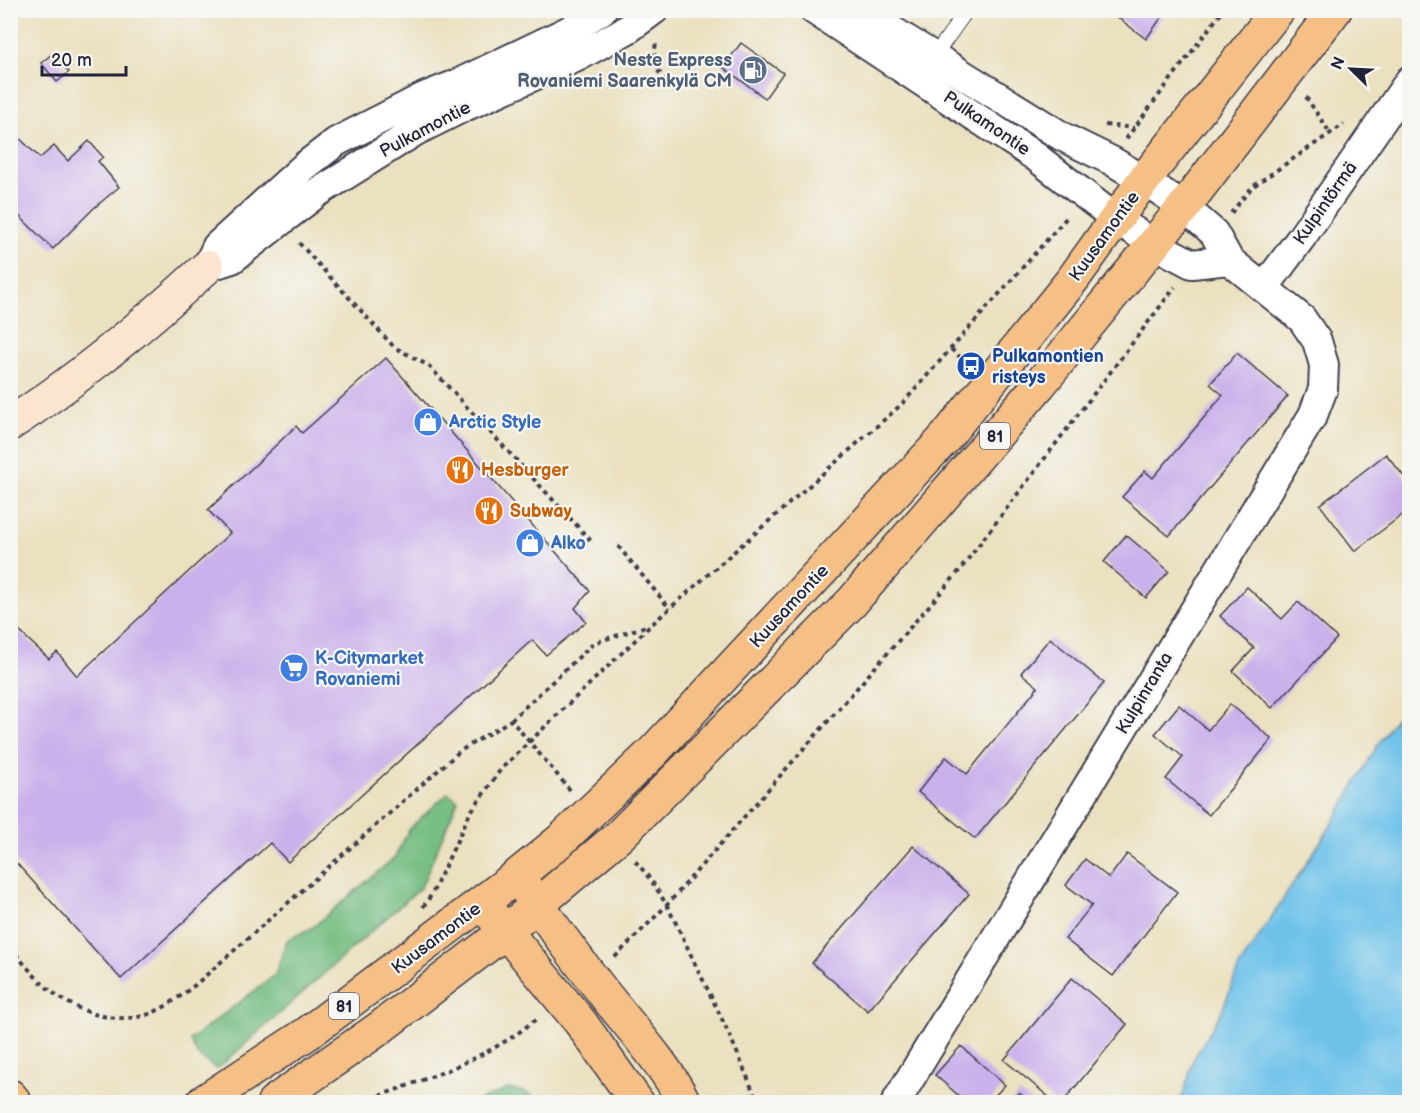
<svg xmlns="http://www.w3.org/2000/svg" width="1420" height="1113" viewBox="0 0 1420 1113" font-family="'Balsamiq Sans',sans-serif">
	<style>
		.forest { fill: #77be84; stroke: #4c7060; stroke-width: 1.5 }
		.water { fill: #6ec2ea; stroke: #487292; stroke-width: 1.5 }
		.building { fill: #cab1eb }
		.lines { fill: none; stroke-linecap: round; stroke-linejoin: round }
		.lane-casing { stroke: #403f4f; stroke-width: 16 }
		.street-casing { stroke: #403f4f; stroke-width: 32 }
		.secondary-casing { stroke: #403f4f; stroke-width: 36 }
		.primary-casing { stroke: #403f4f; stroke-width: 36 }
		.highway-casing { stroke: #403f4f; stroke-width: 36 }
		.path { stroke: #403f4f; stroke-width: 4; stroke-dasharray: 4.5 4.5; stroke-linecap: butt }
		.lane { stroke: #fff; stroke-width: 14 }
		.street { stroke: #fff; stroke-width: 28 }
		.secondary { stroke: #fbe5cf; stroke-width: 33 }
		.primary { stroke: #f5bf86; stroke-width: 33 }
		.highway { stroke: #f5bf86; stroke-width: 33 }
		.labels { text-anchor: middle; stroke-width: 4.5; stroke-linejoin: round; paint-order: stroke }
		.shield { fill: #f6f6f2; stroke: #626272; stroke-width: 1.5 }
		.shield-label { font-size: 16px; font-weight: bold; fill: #22223b }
		.service-label { font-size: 18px; font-weight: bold; fill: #4e5e75; stroke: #f6f6f2; text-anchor: end }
		.street-label { font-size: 18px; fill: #22223b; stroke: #f6f6f2 }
		.transit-label { font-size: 18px; font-weight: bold; fill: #164399; stroke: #f6f6f2; text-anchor: start }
		.shop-label { font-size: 18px; font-weight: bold; fill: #366cbe; stroke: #f6f6f2; text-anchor: start }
		.food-label { font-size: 18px; font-weight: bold; fill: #c56008; stroke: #f6f6f2; text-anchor: start }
	</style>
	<rect width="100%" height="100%" fill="#f6f6f2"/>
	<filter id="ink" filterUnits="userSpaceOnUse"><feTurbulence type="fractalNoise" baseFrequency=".0167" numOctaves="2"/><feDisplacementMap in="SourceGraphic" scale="12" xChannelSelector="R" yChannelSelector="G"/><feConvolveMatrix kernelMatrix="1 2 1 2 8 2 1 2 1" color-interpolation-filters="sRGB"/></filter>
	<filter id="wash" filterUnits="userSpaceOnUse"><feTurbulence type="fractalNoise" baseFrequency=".008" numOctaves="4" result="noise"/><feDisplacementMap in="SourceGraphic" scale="24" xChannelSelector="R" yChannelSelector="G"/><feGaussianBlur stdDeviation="1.35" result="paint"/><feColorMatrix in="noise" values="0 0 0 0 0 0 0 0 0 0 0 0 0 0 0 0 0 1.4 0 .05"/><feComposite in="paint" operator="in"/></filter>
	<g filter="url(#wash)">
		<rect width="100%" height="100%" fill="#ebe1c0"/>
		<path class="forest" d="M448,793L458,800L421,887L217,1069L197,1055L190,1040L275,975L287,940L313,927L395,857L410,828Z
			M508,1089L526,1092L539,1102H475Z"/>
		<path class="water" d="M1409,698V1102H1178L1184,1093L1193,1060L1221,1013L1239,967L1334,821L1378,744Z"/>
		<g id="blocks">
			<path class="building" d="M1108,10H1167L1146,39Z
				M741,43L783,73L765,98L723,67Z
				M52,54L69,72L57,82L41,63Z
				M10,129L40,158L54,146L68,161L89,141L103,157L98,161L119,187L94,208L53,249L10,207Z
				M1237,353L1288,396L1169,536L1122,497L1145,471L1153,478L1223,395L1210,384Z
				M386,358L590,591L575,608L586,622L546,655L532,640L288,862L270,843L121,979L10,856V637L18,630L49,659L57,652L77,676L230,533L208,510L296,426L302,433Z
				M1386,454L1410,484V509L1355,551L1320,505Z
				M1126,535L1169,571L1146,598L1104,562Z
				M1247,587L1282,619L1298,602L1337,638L1272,708L1233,671L1254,648L1220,616Z
				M1050,638L1104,683L975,839L918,792L946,757L967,774L1038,687L1021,673Z
				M1230,704L1272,739L1209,815L1166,779L1183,757L1155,734L1179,705L1208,730Z
				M913,846L969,894L868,1011L812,963Z
				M1127,854L1177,892L1113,976L1065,939L1092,905L1066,885L1085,859L1109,878Z
				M1072,978L1127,1024L1063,1102H1055L1004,1060Z
				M961,1046L1005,1085L989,1102H966L935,1075Z
				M1019,1093L1032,1102H1011Z"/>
		</g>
	</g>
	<g filter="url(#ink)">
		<use href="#blocks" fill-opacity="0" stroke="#403f4f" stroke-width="1.5"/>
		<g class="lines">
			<g class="lane-casing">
				<path id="lane" d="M933,58L967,10"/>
			</g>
			<g class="street-casing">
				<path id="street" d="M814,10L1036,157L1116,219L1154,244L1192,264L1229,260
					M859,10L1063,137L1112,161L1144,180L1184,207L1214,233L1229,260L1302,319L1317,341L1324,365L1323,389L1313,415L896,1102
					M207,267L232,259L317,193L416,131L464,107L579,56L628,29L654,10
					M207,267L217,246L305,166L336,142L424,97L457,84L568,31L602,10
					M1264,288L1301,238L1410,80"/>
			</g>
			<g class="secondary-casing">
				<path id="secondary" d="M10,424C81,378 145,324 207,267"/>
			</g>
			<g class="primary-casing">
				<path id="primary" d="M203,1102L308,1033L517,876L561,840L653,752L945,438L1073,279L1144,180L1278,10
					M274,1102L377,1030L505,932L619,836L852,602L1040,384L1184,207L1335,10"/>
			</g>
			<g class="highway-casing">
				<path id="highway" d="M517,876C544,915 573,954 602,991C630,1027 663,1061 684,1102
					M482,903L581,1023L637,1102
					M10,1096L15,1102"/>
			</g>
			<path class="path" d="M656,44C650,66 662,77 675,92
				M1306,97L1330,133
				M1105,125L1134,128
				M1126,139L1223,10
				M1231,213L1252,187L1344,124
				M299,243L394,347L429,366L593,543
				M951,349L968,364
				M618,546L670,609
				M511,720L594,643L649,625
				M635,861C664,892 679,930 697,968C719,1012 740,1056 757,1102
				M423,907L432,894L470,813L501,769L652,624L902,404L1068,216
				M10,947C21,960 32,974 44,985C72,1011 115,1027 152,1013C168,1006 182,995 195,985L460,751L511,720L570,790
				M615,957L667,905L956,575L1175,287
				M362,1102C412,1084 464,1067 509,1039C519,1033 529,1024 539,1017"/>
			<use href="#lane" class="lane"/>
			<use href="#street" class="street"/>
			<use href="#secondary" class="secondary"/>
			<use href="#primary" class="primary"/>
			<use href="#highway" class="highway"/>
		</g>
	</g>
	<defs>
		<g id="fuel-disc" transform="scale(1.5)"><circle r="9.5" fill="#5c6f8a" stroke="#f6f6f2"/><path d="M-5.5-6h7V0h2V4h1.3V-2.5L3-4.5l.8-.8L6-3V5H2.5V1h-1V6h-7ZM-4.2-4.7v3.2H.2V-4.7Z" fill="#fff"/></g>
		<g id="bus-disc" transform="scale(1.5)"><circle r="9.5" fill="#1a4fb4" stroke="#f6f6f2"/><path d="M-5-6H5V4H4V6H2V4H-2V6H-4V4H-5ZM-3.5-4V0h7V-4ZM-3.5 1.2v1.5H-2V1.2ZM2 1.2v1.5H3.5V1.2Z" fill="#fff"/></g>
		<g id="shop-disc" transform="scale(1.5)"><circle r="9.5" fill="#3f7fe0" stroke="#f6f6f2"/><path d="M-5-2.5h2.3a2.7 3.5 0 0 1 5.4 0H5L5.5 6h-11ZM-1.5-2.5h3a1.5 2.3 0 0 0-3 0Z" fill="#fff"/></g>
		<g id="restaurant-disc" transform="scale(1.5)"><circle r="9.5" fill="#e8710a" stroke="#f6f6f2"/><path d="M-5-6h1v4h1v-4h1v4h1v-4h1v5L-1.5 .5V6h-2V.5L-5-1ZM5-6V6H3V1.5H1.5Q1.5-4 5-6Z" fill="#fff"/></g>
		<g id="supermarket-disc" transform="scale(1.5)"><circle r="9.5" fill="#3f7fe0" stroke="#f6f6f2"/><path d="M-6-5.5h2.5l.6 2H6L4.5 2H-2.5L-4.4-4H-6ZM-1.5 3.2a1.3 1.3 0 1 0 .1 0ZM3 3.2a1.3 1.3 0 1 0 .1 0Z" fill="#fff"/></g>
	</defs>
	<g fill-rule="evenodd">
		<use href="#fuel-disc" x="753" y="70"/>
		<use href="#bus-disc" x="971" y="366"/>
		<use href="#shop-disc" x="428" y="422"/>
		<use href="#restaurant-disc" x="460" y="470"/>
		<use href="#restaurant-disc" x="489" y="511"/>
		<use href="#shop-disc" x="530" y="543"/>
		<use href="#supermarket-disc" x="294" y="668"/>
	</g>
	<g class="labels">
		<g class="shield">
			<rect x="980" y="423" width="30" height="26" rx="4.5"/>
			<rect x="329" y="993" width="30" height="26" rx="4.5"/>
		</g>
		<g class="shield-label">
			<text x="995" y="442">81</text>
			<text x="344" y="1012">81</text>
		</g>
		<g class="service-label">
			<text x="732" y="66">Neste Express<tspan x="732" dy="21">Rovaniemi Saarenkylä CM</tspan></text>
		</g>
		<g class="street-label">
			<text transform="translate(987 123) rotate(34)" y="6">Pulkamontie</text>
			<text transform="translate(425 129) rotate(-28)" y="6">Pulkamontie</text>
			<text transform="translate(1325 203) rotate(-55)" y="6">Kulpintörmä</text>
			<text transform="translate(1104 236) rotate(-54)" y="6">Kuusamontie</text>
			<text transform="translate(789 606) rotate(-47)" y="6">Kuusamontie</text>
			<text transform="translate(1144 693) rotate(-59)" y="6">Kulpinranta</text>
			<text transform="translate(436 938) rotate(-37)" y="6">Kuusamontie</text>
		</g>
		<g class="transit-label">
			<text x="992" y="362">Pulkamontien<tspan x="992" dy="21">risteys</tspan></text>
		</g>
		<g class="shop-label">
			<text x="449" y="428">Arctic Style</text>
			<text x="551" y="549">Alko</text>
			<text x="315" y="664">K-Citymarket<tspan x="315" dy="21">Rovaniemi</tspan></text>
		</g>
		<g class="food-label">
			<text x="481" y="476">Hesburger</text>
			<text x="510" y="517">Subway</text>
		</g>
	</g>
	<rect width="1420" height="1113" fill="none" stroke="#f6f6f2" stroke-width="36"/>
	<g transform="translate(1351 69) rotate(294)" stroke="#f6f6f2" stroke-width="4.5" paint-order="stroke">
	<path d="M0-4.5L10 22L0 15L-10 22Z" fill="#22223b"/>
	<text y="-9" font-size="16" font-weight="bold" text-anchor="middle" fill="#22223b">N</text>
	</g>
	<path d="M42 66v9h84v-9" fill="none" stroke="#22223b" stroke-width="3"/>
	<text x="51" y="66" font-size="18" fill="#22223b" stroke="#f6f6f2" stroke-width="4.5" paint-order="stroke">20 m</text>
</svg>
